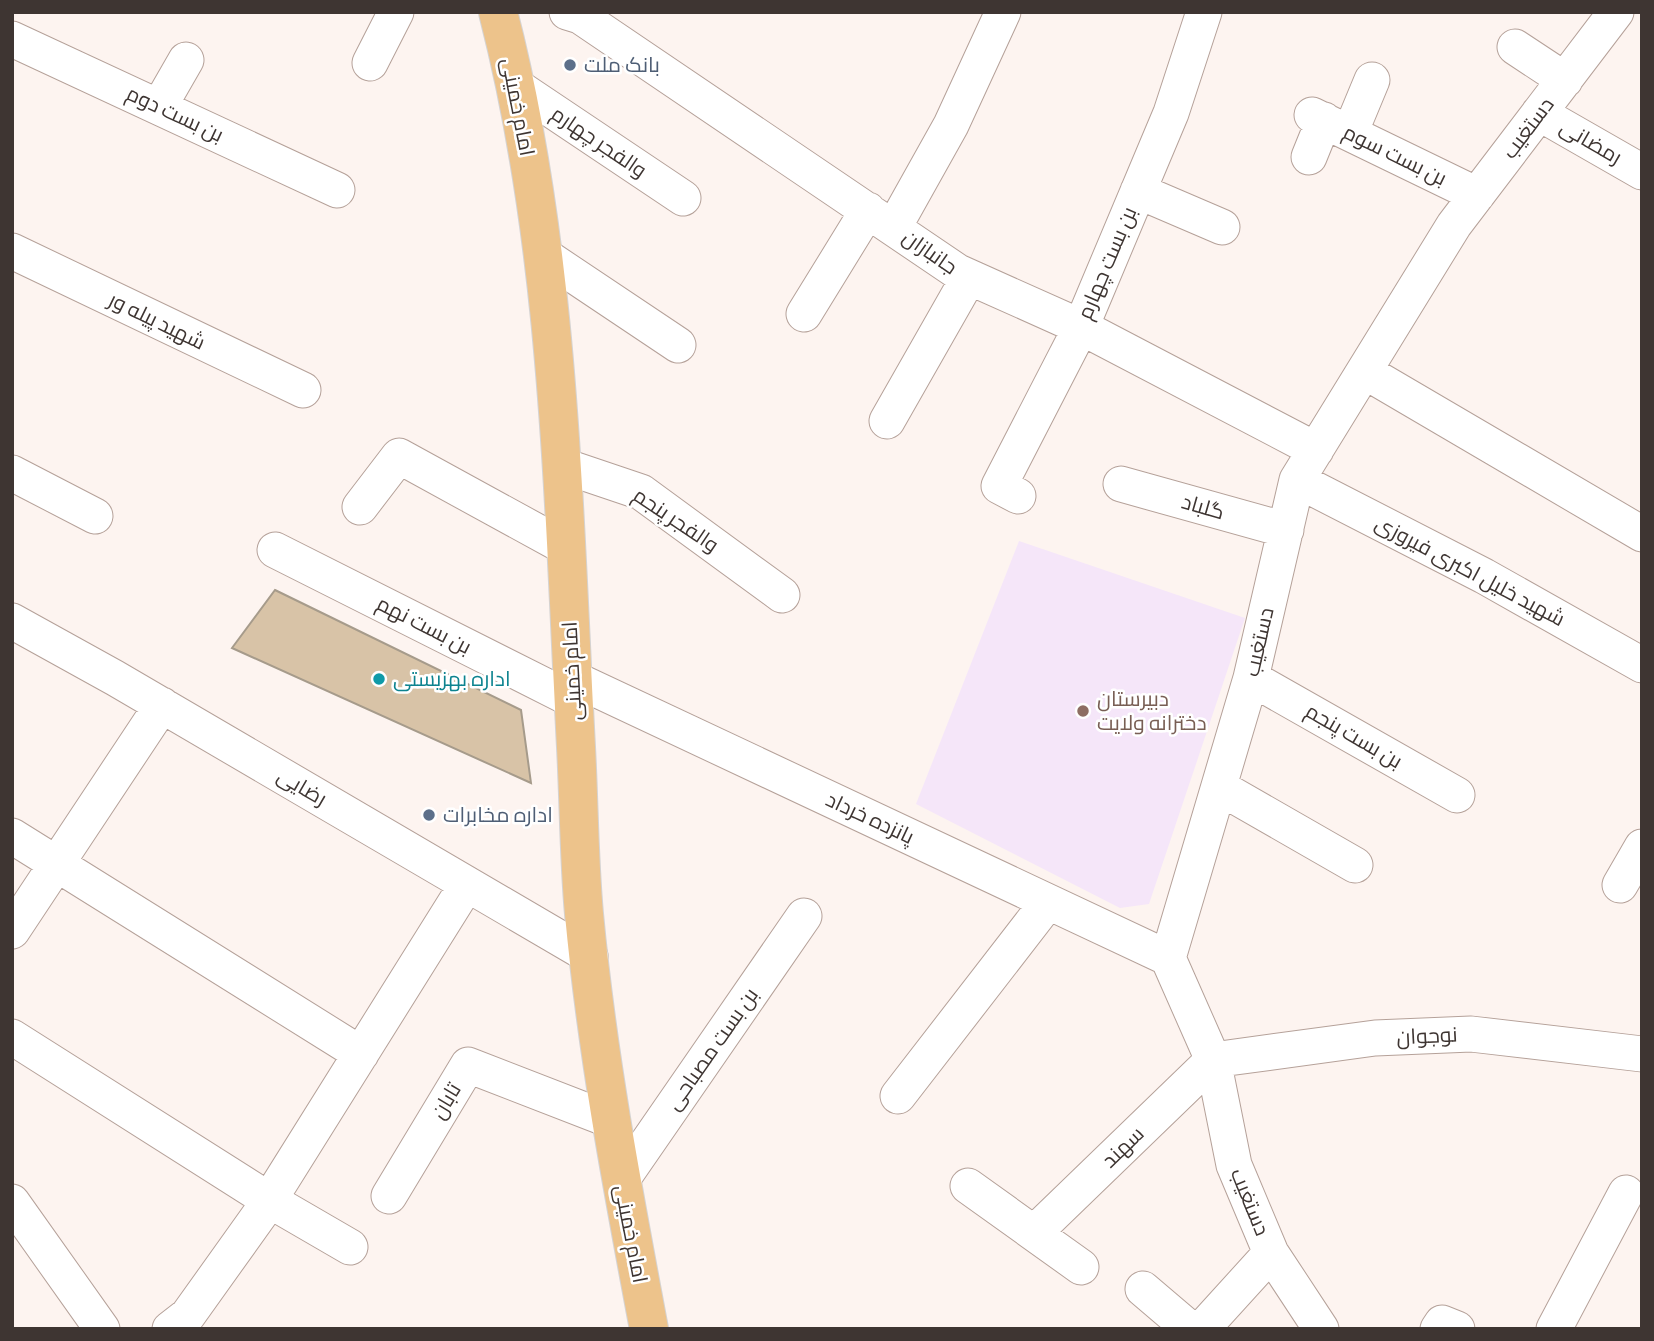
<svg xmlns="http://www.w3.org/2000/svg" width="1654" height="1341" viewBox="0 0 1654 1341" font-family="Literata,Cairo,serif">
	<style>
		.education { fill: #f5e6f9 }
		.building { fill: #d8c3a7; stroke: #a69b8b; stroke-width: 2 }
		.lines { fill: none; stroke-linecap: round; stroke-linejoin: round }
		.minor-casing { stroke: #b5a199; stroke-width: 37 }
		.major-casing { stroke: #d5d3d2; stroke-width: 40 }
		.minor { stroke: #fff; stroke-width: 35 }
		.major { stroke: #edc38b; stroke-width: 38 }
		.service-dot { fill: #5c6f8a; stroke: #fff; stroke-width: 2.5 }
		.culture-dot { fill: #0f9aa8; stroke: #fff; stroke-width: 2.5 }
		.education-dot { fill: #8d6e63; stroke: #fff; stroke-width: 2.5 }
		.labels { text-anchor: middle; stroke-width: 5; stroke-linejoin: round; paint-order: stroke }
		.service-label { font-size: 21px; fill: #4e5e75; stroke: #fff; text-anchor: start }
		.street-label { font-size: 21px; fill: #3e3532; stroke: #fff }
		.culture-label { font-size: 21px; fill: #0d838f; stroke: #fff; text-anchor: start }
		.education-label { font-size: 21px; fill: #785e54; stroke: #fff; text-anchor: start }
	</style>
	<rect width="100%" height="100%" fill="#fdf4f0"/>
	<path class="education" d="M1019,541L1245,618L1149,904L1120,908L916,804Z"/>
	<path class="building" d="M275,590L521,710L531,783L232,648Z"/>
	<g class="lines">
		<g class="minor-casing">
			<path id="minor" d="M567,12L580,16L958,272L1081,327L1316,450
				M12,39L337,190
				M1515,47L1565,80
				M370,63L396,12
				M516,86L683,198
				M159,107L186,60
				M1539,113L1642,172
				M1312,115L1477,195
				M1350,133L1372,80
				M1309,157L1324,120
				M1138,191L1222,227
				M894,227L951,125L1003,12
				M12,251L303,390
				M545,256L678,345
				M804,314L868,210
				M1364,371L1642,534
				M887,421L969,277
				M561,465L641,492L782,595
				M12,473L95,516
				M1297,480L1484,576L1642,665
				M1121,484L1286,530
				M1018,496L999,486L1081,327L1171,113L1204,12
				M360,507L399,456L565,547
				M275,550L573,700
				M12,621L115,678L590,956
				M572,678L1168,958
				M1251,678L1457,795
				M1219,787L1355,865
				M12,836L361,1054
				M1620,885L1642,847
				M12,931L162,705
				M12,1037L269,1200L350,1247
				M898,1096L1048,902
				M621,1181L804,916
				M968,1186L1081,1267
				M389,1196L468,1065L610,1120
				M12,1202L102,1329
				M1034,1233L1213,1060L1375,1038L1471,1034L1642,1054
				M1143,1289L1190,1329
				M170,1329L188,1315L263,1210L467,884
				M1202,1329L1271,1253
				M1321,1329L1271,1253L1234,1165L1213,1060L1168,958L1251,678L1297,480L1454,225L1616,12
				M1438,1329L1442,1323L1457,1329
				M1554,1329L1626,1193"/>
		</g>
		<g class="major-casing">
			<path id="major" d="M498,12C560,252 563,501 576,747C579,803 579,859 584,914C597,1054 623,1191 649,1329"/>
		</g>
		<use href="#minor" class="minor"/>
		<use href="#major" class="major"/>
	</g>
	<g class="service-dot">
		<circle cx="570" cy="65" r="7"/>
		<circle cx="429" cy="815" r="7"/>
	</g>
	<circle class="culture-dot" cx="379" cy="679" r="7"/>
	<circle class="education-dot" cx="1083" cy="711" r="7"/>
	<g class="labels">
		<g class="service-label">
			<text x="584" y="72">بانک ملت</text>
			<text x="443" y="822">اداره مخابرات</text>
		</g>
		<g class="street-label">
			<text transform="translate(518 107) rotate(79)" y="7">امام خمینی</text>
			<text transform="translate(175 114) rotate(25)" y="7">بن بست دوم</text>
			<text transform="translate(1528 128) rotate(-53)" y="7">دستغیب</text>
			<text transform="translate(599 142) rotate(34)" y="7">والفجر چهارم</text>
			<text transform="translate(1591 142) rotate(30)" y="7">رمضانی</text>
			<text transform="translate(1395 155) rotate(26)" y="7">بن بست سوم</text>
			<text transform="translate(930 252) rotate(35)" y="7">جانبازان</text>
			<text transform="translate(1107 263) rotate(-67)" y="7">بن بست چهارم</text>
			<text transform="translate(157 321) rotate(26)" y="7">شهید پیله ور</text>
			<text transform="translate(1203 507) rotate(16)" y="7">گلباد</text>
			<text transform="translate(676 520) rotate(34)" y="7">والفجر پنجم</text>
			<text transform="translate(1470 571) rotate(28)" y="7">شهید خلیل اکبری فیروزی</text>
			<text transform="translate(424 625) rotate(27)" y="7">بن بست نهم</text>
			<text transform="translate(1259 642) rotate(-77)" y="7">دستغیب</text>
			<text transform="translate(572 671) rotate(-93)" y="7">امام خمینی</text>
			<text transform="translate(1354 736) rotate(30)" y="7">بن بست پنجم</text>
			<text transform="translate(302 787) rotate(30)" y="7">رضایی</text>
			<text transform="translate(870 818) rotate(25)" y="7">پانزده خرداد</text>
			<text transform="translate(1427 1036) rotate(-3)" y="7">نوجوان</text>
			<text transform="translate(712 1049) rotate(-55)" y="7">بن بست مصباحی</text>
			<text transform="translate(446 1101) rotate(-59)" y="7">تابان</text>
			<text transform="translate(1123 1147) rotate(-44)" y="7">سهند</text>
			<text transform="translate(1250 1202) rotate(68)" y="7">دستغیب</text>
			<text transform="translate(631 1234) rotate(79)" y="7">امام خمینی</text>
		</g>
		<g class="culture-label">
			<text x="393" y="686">اداره بهزیستی</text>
		</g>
		<g class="education-label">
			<text x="1097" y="706">دبیرستان<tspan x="1097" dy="24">دخترانه ولایت</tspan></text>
		</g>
	</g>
	<rect width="1654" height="1341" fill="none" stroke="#3e3532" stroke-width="28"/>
</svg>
